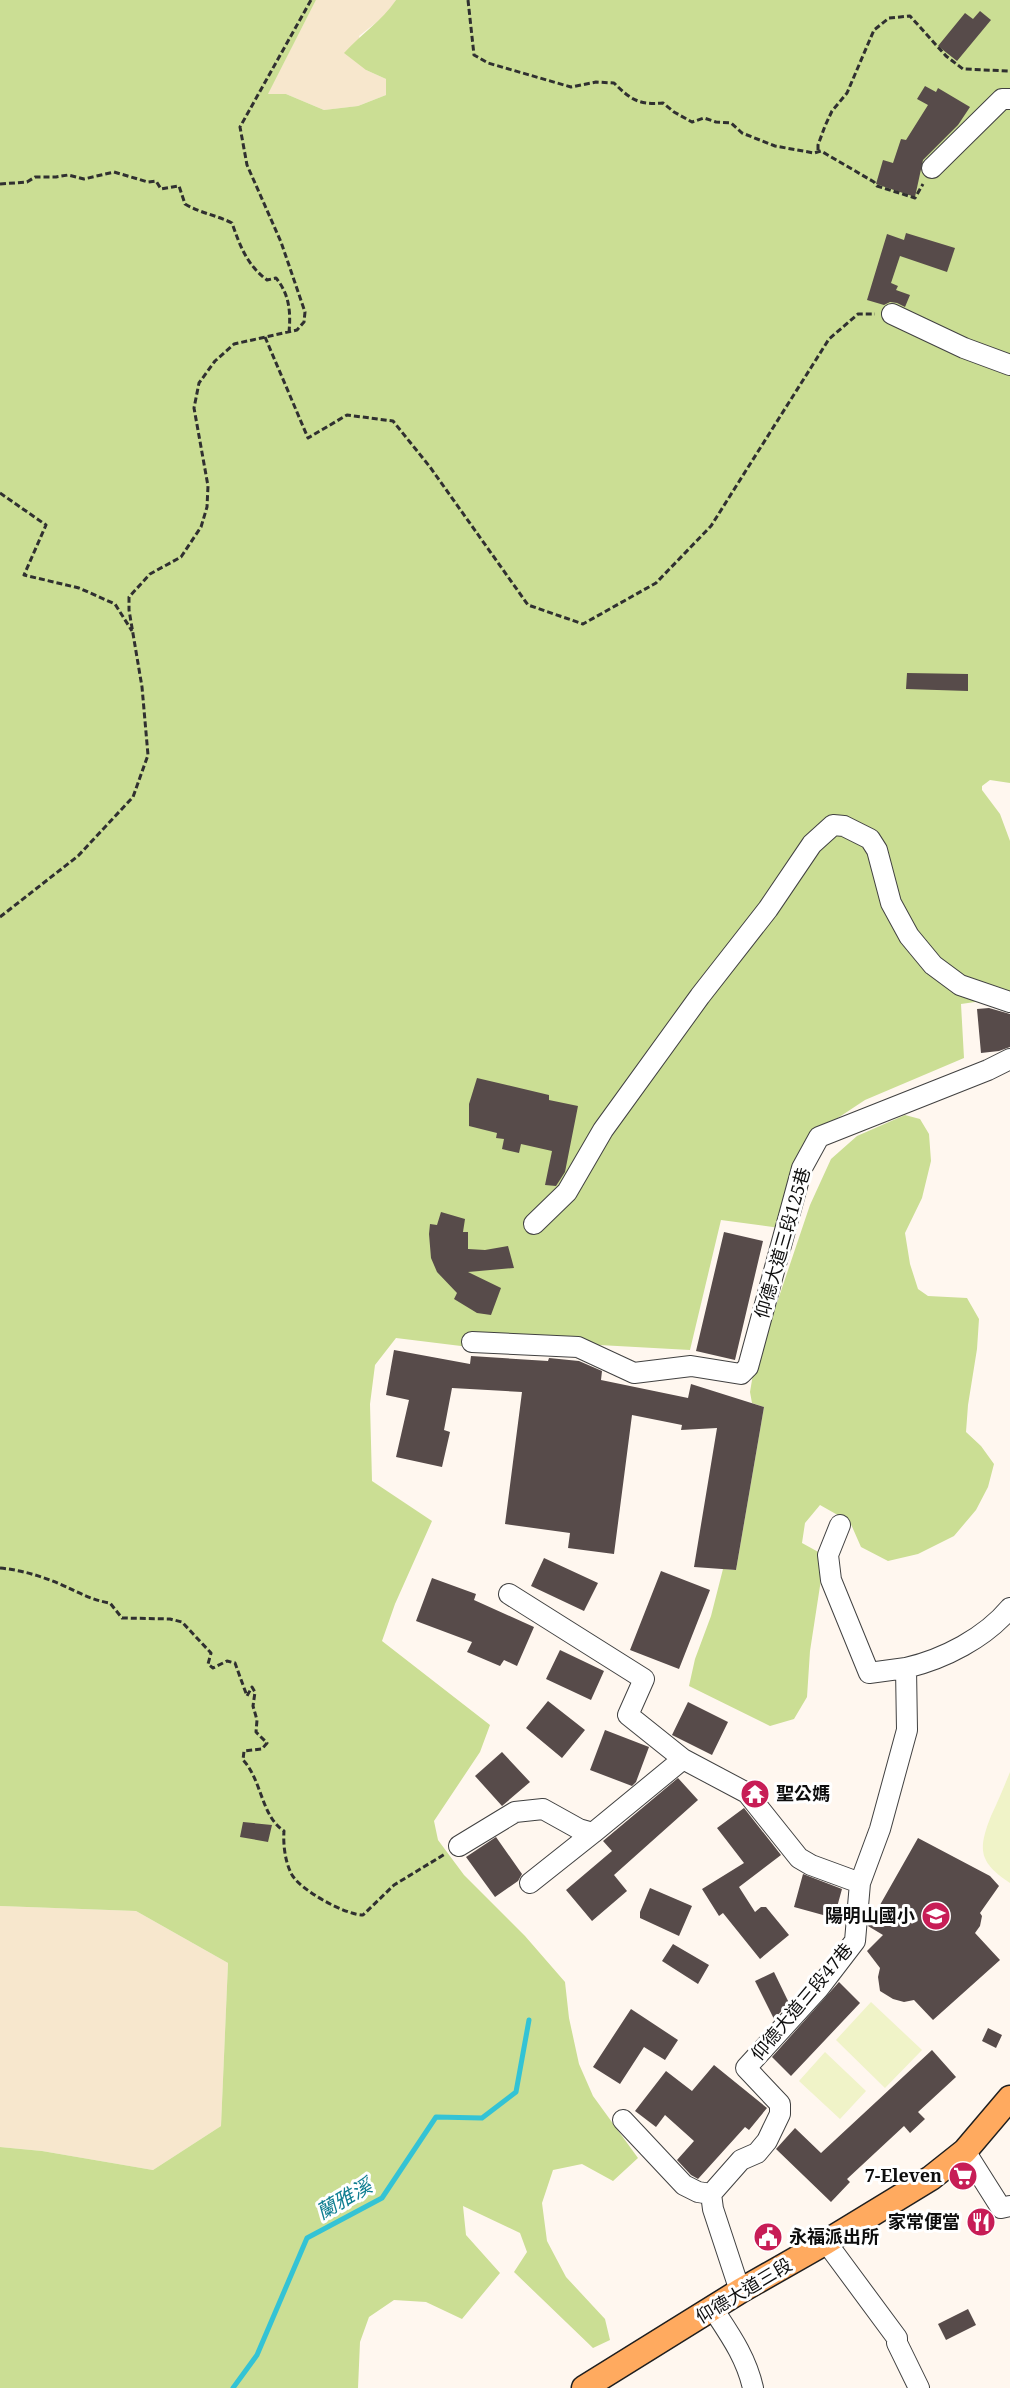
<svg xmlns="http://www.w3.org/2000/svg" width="1010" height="2388" viewBox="0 0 1010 2388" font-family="'Noto Serif','Noto Sans TC',serif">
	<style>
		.farmland { fill: #f7e7cd }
		.forest { fill: #cbde94 }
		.pitch { fill: #f0f3c8 }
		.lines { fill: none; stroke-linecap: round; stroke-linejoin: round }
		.stream { stroke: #33c3d5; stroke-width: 5 }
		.building { fill: #574b4a }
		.minor-casing { stroke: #414141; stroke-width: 22 }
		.major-casing { stroke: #1f1f1f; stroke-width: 27 }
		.path { stroke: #303030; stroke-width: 3; stroke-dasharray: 6 3; stroke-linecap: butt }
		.minor { stroke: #fff; stroke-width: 20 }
		.major { stroke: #ffaa5f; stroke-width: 24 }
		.labels { text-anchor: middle; stroke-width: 6; stroke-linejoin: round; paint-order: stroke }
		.street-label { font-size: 18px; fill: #0e0e0e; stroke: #fff }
		.poi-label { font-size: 18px; font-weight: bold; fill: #0e0e0e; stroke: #fff; text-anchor: end }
		.water-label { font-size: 20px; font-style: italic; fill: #0f7e91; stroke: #fff }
	</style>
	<rect width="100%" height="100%" fill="#fff7ef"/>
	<path class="farmland" d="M316,0H396L387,14L359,36L366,70L386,79V95L358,106L324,110L286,94L267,95Z
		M0,1906L136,1911L228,1963L221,2126L153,2170L42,2151L0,2147Z"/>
	<path class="forest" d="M0,0H316L268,94H286L324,110L358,106L386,95V79L366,70L344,53C361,34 382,21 396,0H1010V783L990,780L982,786V790L1000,814L1010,841V997L961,1004L964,1058L865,1100L809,1137L780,1228L721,1220L690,1350L581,1344L461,1346L396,1338L375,1365L370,1404L372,1481L432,1521L395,1604L382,1641L490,1725L480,1752L434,1821L438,1840L464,1875L525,1936L565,1982L569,2018L579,2064L593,2096L638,2158L613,2181L582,2164L553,2170L542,2203L547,2241L566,2277L605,2319L610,2340L593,2348L514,2272L527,2252L520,2233L463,2206L466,2235L500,2273L462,2319L426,2302L394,2300L369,2317L360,2342L358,2388H0V2147L42,2151L153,2170L221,2126L228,1963L136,1911L0,1906Z
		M905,1115L920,1119L929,1134L931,1161L922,1198L905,1233L910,1264L918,1289L928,1296L967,1298L979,1319L977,1349L968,1405L966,1432L981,1446L994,1464L988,1487L976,1510L954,1536L918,1554L888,1561L861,1547L850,1522L820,1505L805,1523L802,1543L822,1554V1573L810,1651L807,1697L794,1719L770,1726L689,1686L695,1659L711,1616L723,1569L736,1570L764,1407L752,1403L750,1392L753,1374L810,1205L831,1159L857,1136Z"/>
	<path class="pitch" d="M1010,1772V1883C978,1862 978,1849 991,1816C998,1801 1004,1787 1010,1772Z
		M871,2002L922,2050L885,2088L836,2040Z
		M825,2052L866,2091L840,2119L799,2081Z"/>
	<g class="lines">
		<path class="stream" d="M233,2388L257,2355L307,2238L382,2198L436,2117L482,2118L516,2092L529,2020"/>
	</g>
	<path class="building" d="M980,11L991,20L957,61L938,46L965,13L973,19Z
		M925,86L936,92L938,88L970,107L958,125L923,160L915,197L876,184L883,160L893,163L901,139L906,140L928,105L917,99Z
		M906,233L955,248L947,272L900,256L891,283L898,286L896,290L910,295L905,307L897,303L890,302L884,305L867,300L887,234L904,240Z
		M907,673L968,674V691L906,689Z
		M989,1008L1010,1014V1047L999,1051L981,1053L977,1009Z
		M477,1078L549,1095V1100L578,1106L565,1172L556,1186L545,1185L552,1151L521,1144L519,1153L502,1149L504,1139L496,1138L497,1133L469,1126V1104Z
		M441,1212L465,1219L463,1232H468V1249L485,1250L508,1246L514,1268L468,1272L501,1288L491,1315L477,1313L454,1299L457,1293L437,1272L431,1258L429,1234L430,1224L437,1225Z
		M724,1232L763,1241L735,1360L696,1351Z
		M394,1350L470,1364L471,1356L548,1361L549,1358L579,1361L602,1371L601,1380L688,1398L691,1384L764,1407L736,1570L694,1567L717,1428L681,1430L682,1425L632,1415L614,1554L568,1548L570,1533L505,1524L522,1392L452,1388L444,1430L450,1432L442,1467L396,1457L409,1400L386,1395Z
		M544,1558L598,1583L584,1611L531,1586Z
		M661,1571L710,1590L679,1669L630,1650Z
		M432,1578L476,1594L474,1600L534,1627L517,1666L504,1660L500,1666L467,1652L472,1642L416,1621Z
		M560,1650L604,1671L591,1700L546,1679Z
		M548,1701L585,1730L562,1758L526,1728Z
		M688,1702L728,1722L712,1755L672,1735Z
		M605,1730L649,1747L636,1782L632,1786L590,1770Z
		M502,1752L530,1782L502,1806L475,1776Z
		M678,1778L698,1800L614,1875L627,1891L592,1921L566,1890L612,1851L603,1841Z
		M744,1808L781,1855L739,1887L755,1912L761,1907H766L789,1935L760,1959L723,1913L719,1916L702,1889L744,1863L717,1828Z
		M243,1822L272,1825L268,1842L240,1837Z
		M496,1837L522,1874L518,1881L495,1897L466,1857Z
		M918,1838L990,1876L999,1886L980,1913L982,1916L980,1926L975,1933L1000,1960L933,2020L914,2000L904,2002L893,1999L880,1991L878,1977L880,1968L867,1951L883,1935L868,1926Z
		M803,1874L842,1889L834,1918L794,1907Z
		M650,1888L692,1906L679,1936L640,1918V1912Z
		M673,1944L709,1965L698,1984L662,1961Z
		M774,1972L789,2003L774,2019L755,1981Z
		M839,1982L860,2003L791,2076L772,2057Z
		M631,2009L678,2040L665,2060L644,2047L620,2084L593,2067Z
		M988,2028L1002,2035L996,2048L982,2041Z
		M932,2050L956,2077L918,2112L925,2119L910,2133L904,2126L847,2179L850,2182L831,2202L776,2149L795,2128L821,2153Z
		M714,2065L767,2108L749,2130L745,2127L698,2179L691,2175L677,2160L694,2141L665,2115L656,2127L635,2111L666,2071L692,2091Z
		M968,2309L976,2325L946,2340L938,2324Z"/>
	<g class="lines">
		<g class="minor-casing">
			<path id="minor" d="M932,168L1002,99H1010
				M892,314L964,348L1010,365
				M534,1224L567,1192L603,1130L700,996L768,909L812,844L833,825L844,826L870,839L877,850L891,903L909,936L933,965L960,985L1010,1002
				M472,1342L578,1347L634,1373L691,1366L741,1374L748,1367L802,1168L819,1137L988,1070L1010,1059
				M840,1525L828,1555L831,1580L869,1673L906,1668
				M509,1594L644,1679L628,1715L683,1759L747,1793L799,1858L811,1865L860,1883L880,1829L907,1730L906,1668C944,1659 985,1638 1010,1608
				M459,1846L515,1812L543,1809L579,1829L593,1833L683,1759
				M530,1883L593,1833
				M623,2120L684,2185L698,2192L711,2194
				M965,2151L1001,2208L1010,2206
				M826,2242L897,2338V2343L919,2388
				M740,2291L713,2209L711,2194L741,2160L757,2153L767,2141L780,2114V2104L746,2068L819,1988L855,1941L860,1883
				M713,2309C730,2335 746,2357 753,2388"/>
		</g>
		<g class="major-casing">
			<path id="major" d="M584,2388L740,2291L826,2242L931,2178L965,2151L1010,2098"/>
		</g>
		<path class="path" d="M468,0L474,55L488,63L571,87L596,82L614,83C631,100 639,105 663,103L674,112L692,122L704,118L716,122L731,123L742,133L775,146L814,153L821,151L874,182L877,186L915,198L923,184
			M818,150V145L825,126L832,111L847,93L874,30L889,18L910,16L946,56L963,69L1010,71
			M0,184L27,182L35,177H56L68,175L84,179L114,172L148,182L156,181L161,189L179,186L185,204C200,213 216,215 232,223C240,246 247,265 267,280L276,278C289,294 291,311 289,332
			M265,337L308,438L347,415L393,421L430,467L528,605L583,624L656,583L711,526L829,339L858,314H875
			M0,493L46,525L24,575L79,588L115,604L132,631
			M0,917L78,856L133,797L148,755L142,687L129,610V597L150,574L181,557L201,527L207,507L208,486L194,408L199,383L215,361L234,344L297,330L304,322L305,312L281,242L247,165L240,127L311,0
			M0,1568C21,1570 41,1576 60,1584C78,1592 91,1600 110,1603L122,1618L170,1619L182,1622L211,1653L208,1664L213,1668L227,1661L235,1663L247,1696L252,1687L255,1692L253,1706L257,1720L256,1732L267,1743L262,1749L244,1751L243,1760C262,1780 261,1816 284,1831C283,1844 285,1861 291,1873C298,1889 345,1915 363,1915L394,1885L445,1854"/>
		<use href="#minor" class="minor"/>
		<use href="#major" class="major"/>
	</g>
	<defs>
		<g id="temple-disc" transform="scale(1.5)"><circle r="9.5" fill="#c71d56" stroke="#fff"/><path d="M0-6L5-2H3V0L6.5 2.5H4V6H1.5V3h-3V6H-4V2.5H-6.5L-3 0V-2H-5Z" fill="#fff"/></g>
		<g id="school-disc" transform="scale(1.5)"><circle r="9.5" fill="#c71d56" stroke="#fff"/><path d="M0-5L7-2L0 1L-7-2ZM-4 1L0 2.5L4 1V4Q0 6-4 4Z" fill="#fff"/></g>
		<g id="supermarket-disc" transform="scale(1.5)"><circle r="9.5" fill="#c71d56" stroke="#fff"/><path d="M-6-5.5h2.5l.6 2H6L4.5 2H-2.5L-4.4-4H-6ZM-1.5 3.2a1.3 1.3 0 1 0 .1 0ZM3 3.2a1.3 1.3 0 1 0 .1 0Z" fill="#fff"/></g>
		<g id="restaurant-disc" transform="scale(1.5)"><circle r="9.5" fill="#c71d56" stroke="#fff"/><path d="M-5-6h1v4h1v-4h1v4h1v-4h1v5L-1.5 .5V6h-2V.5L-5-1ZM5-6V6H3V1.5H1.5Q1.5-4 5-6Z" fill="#fff"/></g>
		<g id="civic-disc" transform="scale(1.5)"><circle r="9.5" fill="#c71d56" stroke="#fff"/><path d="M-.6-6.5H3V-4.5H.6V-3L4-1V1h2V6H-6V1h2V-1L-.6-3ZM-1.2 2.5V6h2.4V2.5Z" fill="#fff"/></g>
	</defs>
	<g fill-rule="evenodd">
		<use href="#temple-disc" x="755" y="1794"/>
		<use href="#school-disc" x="936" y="1916"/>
		<use href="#supermarket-disc" x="963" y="2176"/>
		<use href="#restaurant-disc" x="981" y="2222"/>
		<use href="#civic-disc" x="768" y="2237"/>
	</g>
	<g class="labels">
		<g class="street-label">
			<text transform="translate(783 1243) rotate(-74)" y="6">仰德大道三段125巷</text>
			<text transform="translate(802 2002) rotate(-50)" y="6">仰德大道三段47巷</text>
			<text transform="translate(744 2291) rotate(-31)" y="6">仰德大道三段</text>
		</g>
		<g class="poi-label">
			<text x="776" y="1800" text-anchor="start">聖公媽</text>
			<text x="915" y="1922">陽明山國小</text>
			<text x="942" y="2182">7-Eleven</text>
			<text x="960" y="2228">家常便當</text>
			<text x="789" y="2243" text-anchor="start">永福派出所</text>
		</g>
		<g class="water-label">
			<text transform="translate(344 2199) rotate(-30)" y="7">蘭雅溪</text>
		</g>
	</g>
</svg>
